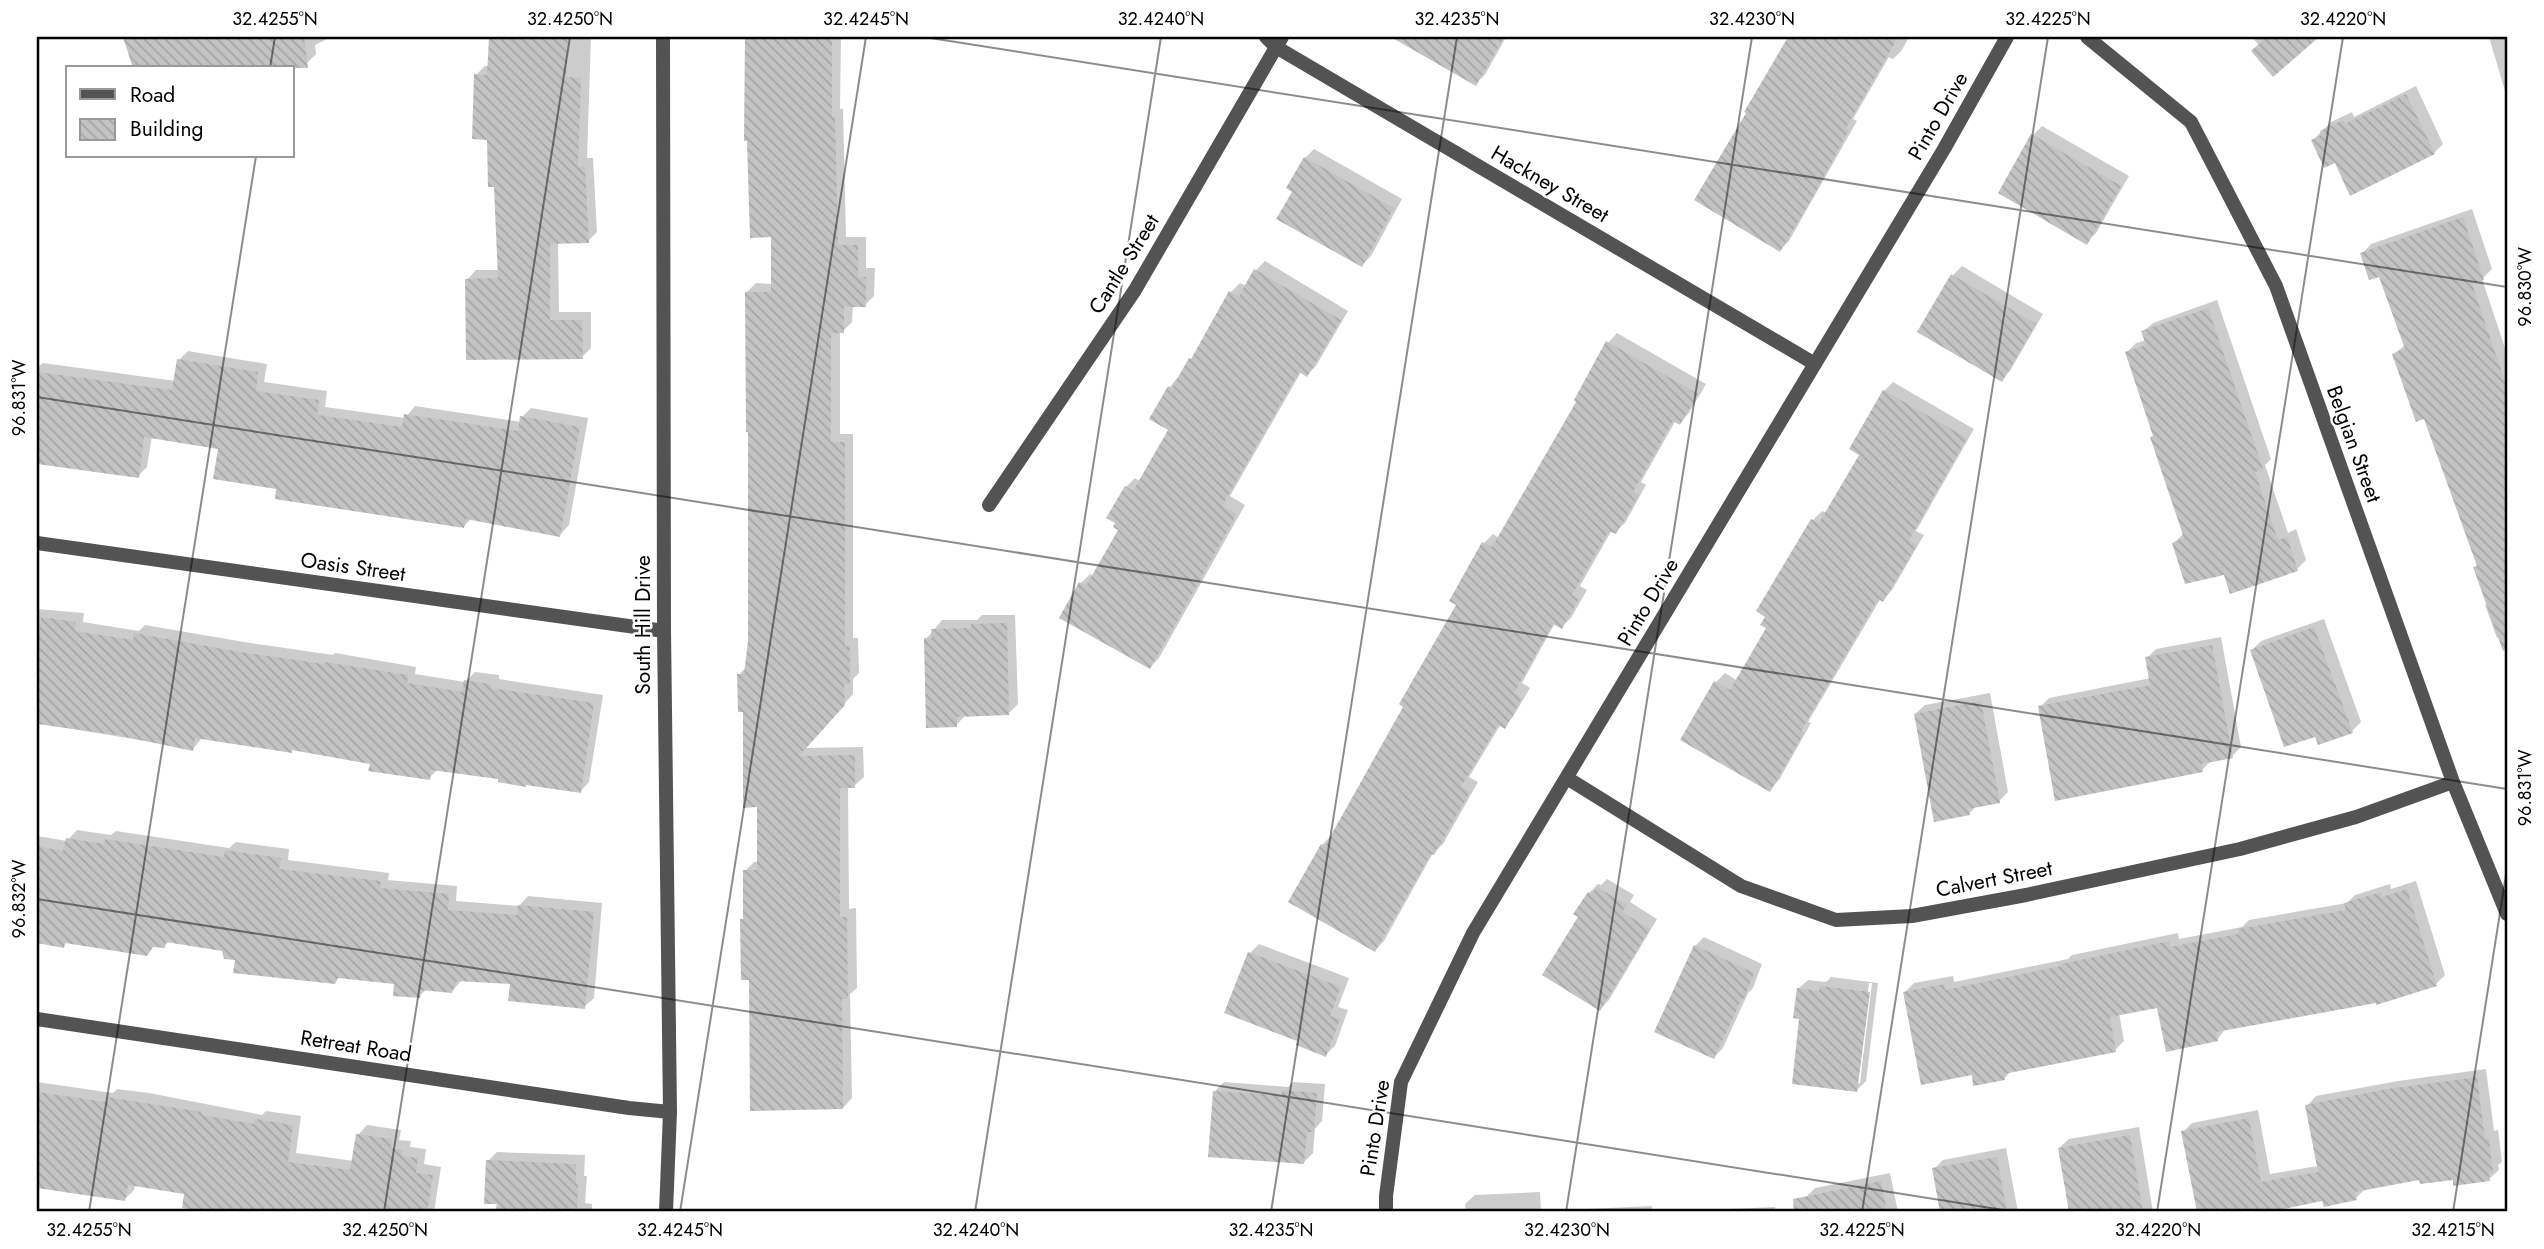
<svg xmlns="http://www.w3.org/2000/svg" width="2544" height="1249" viewBox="0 0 2544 1249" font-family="Jost,sans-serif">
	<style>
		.shadow { fill: #0003; fill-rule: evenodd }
		.building { fill: url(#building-back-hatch) }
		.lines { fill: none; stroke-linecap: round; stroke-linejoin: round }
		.street { stroke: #535353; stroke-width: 14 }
		.ticks { fill: none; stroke: #000; stroke-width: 2; stroke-opacity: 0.45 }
		.labels { text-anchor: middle; stroke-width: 5; stroke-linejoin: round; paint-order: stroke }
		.street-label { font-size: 21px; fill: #000; stroke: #fff }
		.neatline { fill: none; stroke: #000; stroke-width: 2.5 }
		.ticks-label { font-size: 18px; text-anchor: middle; fill: #000 }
	</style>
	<defs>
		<pattern id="building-back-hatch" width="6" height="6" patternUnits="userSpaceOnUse" patternTransform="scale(1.75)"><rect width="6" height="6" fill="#c3c3c3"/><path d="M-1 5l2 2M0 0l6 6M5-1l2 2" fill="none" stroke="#a6a6a6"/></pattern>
	</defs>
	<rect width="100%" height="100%" fill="#fff"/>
	<path class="shadow" d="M125,37H233L255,61L248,68H135Z
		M248,37H331L315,45L316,54L307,63L292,70L278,68L275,61L261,67Z
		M491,37H591L587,158H593L597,232L588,241L558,242L559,312H591V348L582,357L467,280L476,270H499L495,185L476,75L485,66H489Z
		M748,37H841L840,109H843L846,237H866V268H875L874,296L865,305H853L852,322L843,331H840V434H853V638H858L859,673L853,679V694L806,748L863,747L864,777L854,786H848L849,909L856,908L857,988L850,994L852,1098L843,1108L750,978L742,920L744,917L745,871L754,862H759V806L739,675L746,667L749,641L750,430L747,292L756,283L772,284L773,235L747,60Z
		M1391,37H1506L1485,75L1475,84Z
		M1790,37H1909L1902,50L1893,59L1889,57L1853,119L1857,121L1789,241L1780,250L1746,112Z
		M2252,37H2316L2274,74L2259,45Z
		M2489,37H2507V91H2505Z
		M2416,86L2443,144L2434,153L2336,161L2313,140L2331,122L2352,112L2354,117Z
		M2042,126L2129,176L2096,233L2087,242L2033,135Z
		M1314,149L1402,199L1371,256L1362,265L1294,191L1288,188L1305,158Z
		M2472,209L2492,269L2482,279L2507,354V634L2497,638L2485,605L2488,603L2475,567L2478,565L2425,417L2394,354L2405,345L2380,274L2362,254L2371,244Z
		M1265,261L1348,311L1316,366L1307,375L1301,372L1230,496L1245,505L1159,658L1150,667L1061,617L1081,583L1090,574L1093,576L1120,529L1126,487L1135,478L1141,482L1170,429L1152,418L1170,387L1196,354L1231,292L1240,283L1246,286L1255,271Z
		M1962,266L2043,314L2010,371L2001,380L1919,331L1953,275Z
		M2217,300L2271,459L2265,465L2288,533L2296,529L2306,560L2297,569L2225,573L2174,543L2183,534L2155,435L2127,352L2136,343L2146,340L2143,332L2153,323Z
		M1617,333L1706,384L1689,413L1680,423L1676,420L1641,482L1646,485L1625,523L1615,532L1612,530L1580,586L1587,590L1571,618L1561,627L1555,623L1522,683L1530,688L1513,717L1504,726L1501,724L1469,777L1478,782L1443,844L1433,853L1384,941L1375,950L1322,845L1331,836L1405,706L1458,605L1451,600L1484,543L1493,534L1499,538L1578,401L1608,343Z
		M188,351L267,364L264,382L327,391L325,407L405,418L415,406L521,422L522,417L531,408L588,418L569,525L560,535L472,518L464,526L220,447L152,436L147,467L138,476L37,462V368L43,363L176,381L179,360Z
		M1893,382L1974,429L1916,531L1924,535L1892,590L1883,600L1881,598L1808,722L1811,723L1779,780L1770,790L1716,682L1725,673L1738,681L1769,628L1768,616L1758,611L1813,520L1822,511L1827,513L1861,454L1884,391Z
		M37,609L84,613L83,622L139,631L145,625L250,643L333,655L335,653L416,667L415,674L465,682L475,672L499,675V679L603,695L589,782L580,792L438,769L429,778L372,763L293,749L291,751L202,738L193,749L37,723Z
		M982,615H1015L1018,704L1008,714L965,716L956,725L926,639L942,620H977Z
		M2324,619L2361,722L2352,731L2316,734L2252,650L2261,641Z
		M2221,637L2241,747L2232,756L2212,760L2202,770L2040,707L2049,698L2151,678L2147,658L2156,649Z
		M1990,693L2008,792L1999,801L1977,805L1969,814L1915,714L1925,705Z
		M77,830L111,835L116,831L229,848L236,842L289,849L288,860L389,873L388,880L457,886L456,901L519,906L528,896L602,903L594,998L584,1007L512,983L462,980L452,991L427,989L419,996L395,983L340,976L334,982L223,949L170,941L164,946L155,945L146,954L67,942L63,946L37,941V836L67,841Z
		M1607,879L1634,895L1630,902L1657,919L1609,1000L1600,1009L1580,917L1589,893L1598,884L1601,885Z
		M2416,881L2445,975L2436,984L2377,1001L2226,1028L2217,1040L2159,1006L2119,1013L2124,1041L2115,1050L2012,1070L2004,1079L1973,1073L1905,992L1914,983L1953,976L1954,982L2068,959L2072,955L2178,933L2179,939L2242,927L2249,920L2347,903L2355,895L2390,884L2391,889Z
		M1704,937L1762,964L1753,988L1748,993L1723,1048L1714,1057L1695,946Z
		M1259,944L1349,978L1338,1007L1348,1010L1335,1046L1325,1055L1299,1040L1250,953Z
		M1831,977L1878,983L1866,1081L1857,1090L1801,1017L1798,989L1808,980L1826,982ZM1869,983H1872L1860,1083H1857Z
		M2486,1069L2494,1131L2498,1130L2502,1162L2498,1165L2499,1170L2489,1179L2421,1178L2366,1188L2356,1198L2324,1199L2260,1212H2199L2183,1132L2192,1123L2258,1110L2270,1174L2318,1166L2307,1106L2316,1096L2398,1081Z
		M37,1082L113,1093L117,1089L149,1093L262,1115L266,1111L301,1116L296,1153L354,1161L358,1135L367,1125L401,1130L399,1140L411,1141L410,1147L426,1149L424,1164L441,1167L434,1212H223L184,1206L186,1193L135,1185L134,1190L125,1199L37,1180Z
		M1224,1082L1288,1087L1293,1082L1325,1084L1322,1121L1315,1129L1313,1153L1304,1162L1215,1091Z
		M2139,1127L2153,1212H2070L2059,1148L2069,1139Z
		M2006,1148L2018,1212H1942L1934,1169L1943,1160Z
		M497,1152L585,1155L584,1176H587L585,1203L592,1204V1212H495L497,1203L488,1161Z
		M1890,1173L1898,1212H1807L1806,1197L1815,1188Z
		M1540,1192L1541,1211L1652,1206V1212H1466L1465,1204L1475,1195Z
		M1775,1207V1212H1659Z"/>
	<path class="building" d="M123,37H304L308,68H133Z
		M489,37H568L566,77L581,78L578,167L585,166L589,243L550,244V320H582L583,359L466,360L465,279L498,278L494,187H488L487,140L472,139L474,74L487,75Z
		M745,37H832V117H835L838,245H858V277H866V307H844V333H831V442H845V646H850V684H844L845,705L799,756L855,755V788H840V917H847L848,999H842L843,1109L750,1111L749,980H741L740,919H743V870H757V807L743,808V712H738L737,674H744L748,641V432H746L745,292H771V237L750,238L747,141H744Z
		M1391,37H1504L1476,86Z
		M1788,37H1898L1846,128L1849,130L1814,195L1780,252L1694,200L1746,113L1744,112Z
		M2267,37H2319L2273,77L2251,51Z
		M2406,94L2435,154L2350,196L2335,163L2324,168L2311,140L2321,135L2320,131L2343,120L2345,124Z
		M2031,134L2121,186L2087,245L1998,193Z
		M1304,157L1394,208L1362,267L1276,219L1292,192L1286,188Z
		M2463,217L2484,280L2472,284L2507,388V650L2503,651L2473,567L2477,566L2424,419L2416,422L2392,354L2405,349L2379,277L2369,280L2360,253Z
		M1254,269L1341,320L1307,377L1299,372L1222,506L1237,514L1150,669L1059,618L1079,582L1086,586L1118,530L1113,527L1115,523L1106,518L1125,486L1133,491L1168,430L1149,419L1168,386L1172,388L1189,358L1191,359L1229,291L1239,296Z
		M1951,274L2036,324L2002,382L1917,332Z
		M2208,308L2263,469L2255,472L2278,540L2287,537L2298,571L2230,594L2224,575L2185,584L2172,543L2184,538L2150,437L2153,436L2125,352L2146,345L2141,331Z
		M1606,341L1698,394L1680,425L1673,421L1633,492L1639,495L1616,534L1609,531L1572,595L1579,599L1562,629L1553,624L1514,693L1522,698L1505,729L1498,725L1461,787L1470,792L1434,855L1431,854L1375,952L1288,902L1321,844L1325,846L1403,707L1399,704L1456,605L1449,601L1482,542L1492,547L1576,402L1574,400Z
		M177,359L258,372L256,391L319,400L317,415L402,427L404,414L518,431L520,416L580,427L560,537L466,519L464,528L275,499L276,489L213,479L218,449L144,437L139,478L37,464V372L172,390Z
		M1883,390L1967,438L1909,540L1917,545L1883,602L1878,599L1801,731L1804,733L1770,792L1680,740L1714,681L1730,690L1766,628L1760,625L1765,617L1756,611L1811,519L1819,523L1859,455L1849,449Z
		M41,617L76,622L75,631L133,640L134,633L240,652L324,664V662L408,675L407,683L462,692L464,680L491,684V688L594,703L581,793L526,785V787L498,782V779L431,770L430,780L368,771L370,764L292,750V753L195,738L193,751L117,735L37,724V645Z
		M1007,623L1009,715L957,717V727L926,728L924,638H932L931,629L971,628V624Z
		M2314,627L2353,733L2318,745L2315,737L2284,747L2250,650Z
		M2212,645L2233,758L2201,764L2203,772L2055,801L2038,706L2150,685L2145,657Z
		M1981,701L2000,803L1968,809L1970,815L1934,822L1914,714Z
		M66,838L104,844L105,839L224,857L225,850L281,858L279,869L381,881L380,888L449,894L448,910L517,915L518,905L594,912L585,1009L508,1001L510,984L457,981L452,993L421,990L420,998L393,996L394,984L338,978L335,984L233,973L235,960L224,959L222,951L166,942L165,948L153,947L147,956L65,943L64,948L37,943V846L63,851Z
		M1597,887L1627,905L1622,912L1650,929L1600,1011L1542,975L1578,917L1573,914L1588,892L1592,894Z
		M2407,889L2437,986L2376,1005V1003L2216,1032L2218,1041L2166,1052L2157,1008L2110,1017L2116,1052L2004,1074L2005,1080L1973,1086L1972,1075L1921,1085L1903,992L1944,984L1945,990L2061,966V964L2169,941L2170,947L2238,934V929L2346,910L2344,903L2381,892L2382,897Z
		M1694,945L1754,973L1744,999L1742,998L1714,1059L1654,1032Z
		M1248,952L1341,987L1330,1016L1340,1019L1326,1057L1296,1045L1297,1041L1224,1013Z
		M1820,986L1870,992L1857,1092L1792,1084L1799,1019L1793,1018L1797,988L1819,991Z
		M2477,1077L2485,1139L2489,1138L2493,1173H2489L2490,1181L2453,1186V1180L2420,1184L2419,1180L2355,1192L2357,1200L2324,1207L2322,1201L2269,1212H2197L2181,1131L2249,1118L2261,1182L2318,1172L2305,1105L2388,1089Z
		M1282,1090L1317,1093L1314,1132H1307L1304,1164L1208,1157L1213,1091L1282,1095Z
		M37,1092L106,1102V1097L202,1112V1115L254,1124L255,1119L293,1125L288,1162L350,1170L356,1134L392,1139L391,1148L403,1150L402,1156L418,1158L416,1173L433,1175L427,1212H212L182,1208L184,1194L128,1185L125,1201L37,1188Z
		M2130,1135L2143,1212H2069L2058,1148Z
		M1997,1157L2007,1212H1940L1932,1168Z
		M486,1160L576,1164V1184H578L577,1212H498V1204H484Z
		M1881,1181L1887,1212H1794L1793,1199Z"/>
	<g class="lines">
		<path class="street" d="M663,37L664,631L670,1112L666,1212
			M1266,37L1276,47L1815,364
			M2087,37L2191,122L2276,286L2453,782L2507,914
			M989,505L1135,290L1282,37
			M37,543L664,631
			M1567,778L1741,886L1836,920L1912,916L2026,895L2240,849L2356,817L2453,782
			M37,1019L629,1108L670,1112
			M1386,1212V1196L1401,1082L1473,933L1944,149L2007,37"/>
	</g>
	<path class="ticks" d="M924,37L2507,287M270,68L275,37M37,397L2507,789M37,899L2016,1212M89,1212L256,156M384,1212L570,37M680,1212L866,37M975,1212L1161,37M1271,1212L1457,37M1566,1212L1752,37M1862,1212L2048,37M2157,1212L2343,37M2453,1212L2507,868"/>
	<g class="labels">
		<g class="street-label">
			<text transform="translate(1938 116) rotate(-60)" y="7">Pinto Drive</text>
			<text transform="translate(1550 184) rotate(30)" y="7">Hackney Street</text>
			<text transform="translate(1124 264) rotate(-58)" y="7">Cantle Street</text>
			<text transform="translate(2354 444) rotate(70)" y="7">Belgian Street</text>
			<text transform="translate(353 567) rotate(8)" y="7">Oasis Street</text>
			<text transform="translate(1648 602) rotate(-59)" y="7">Pinto Drive</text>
			<text transform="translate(643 625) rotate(-90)" y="7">South Hill Drive</text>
			<text transform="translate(1994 879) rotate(-11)" y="7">Calvert Street</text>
			<text transform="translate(356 1046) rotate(9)" y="7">Retreat Road</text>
			<text transform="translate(1375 1128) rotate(-81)" y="7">Pinto Drive</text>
		</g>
	</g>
	<rect width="2544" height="1249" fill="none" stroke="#ffffff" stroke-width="77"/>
	<rect x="66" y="66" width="228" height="91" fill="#ffffff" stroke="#999999" stroke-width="2"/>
	<rect x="80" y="89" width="35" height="10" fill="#535353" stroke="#999999" stroke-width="2"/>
	<text x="130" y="102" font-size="21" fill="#000000">Road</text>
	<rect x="80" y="119" width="35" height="21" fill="url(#building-back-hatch)" stroke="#999999" stroke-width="2"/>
	<text x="130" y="136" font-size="21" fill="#000000">Building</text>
	<rect x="38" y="38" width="2468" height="1172" class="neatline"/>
	<g class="ticks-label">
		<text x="275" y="25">32.4255°N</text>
		<text x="570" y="25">32.4250°N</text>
		<text x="866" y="25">32.4245°N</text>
		<text x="1161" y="25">32.4240°N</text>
		<text x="1457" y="25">32.4235°N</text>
		<text x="1752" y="25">32.4230°N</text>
		<text x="2048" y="25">32.4225°N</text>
		<text x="2343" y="25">32.4220°N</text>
		<text transform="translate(2525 287) rotate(-90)" y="6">96.830°W</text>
		<text transform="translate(19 398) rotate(-90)" y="6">96.831°W</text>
		<text transform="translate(2525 788) rotate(-90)" y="6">96.831°W</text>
		<text transform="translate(19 899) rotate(-90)" y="6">96.832°W</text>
		<text x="89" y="1236">32.4255°N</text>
		<text x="385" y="1236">32.4250°N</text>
		<text x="680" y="1236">32.4245°N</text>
		<text x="976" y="1236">32.4240°N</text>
		<text x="1271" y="1236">32.4235°N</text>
		<text x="1567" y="1236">32.4230°N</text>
		<text x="1862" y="1236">32.4225°N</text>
		<text x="2158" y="1236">32.4220°N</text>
		<text x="2453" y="1236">32.4215°N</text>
	</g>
</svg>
